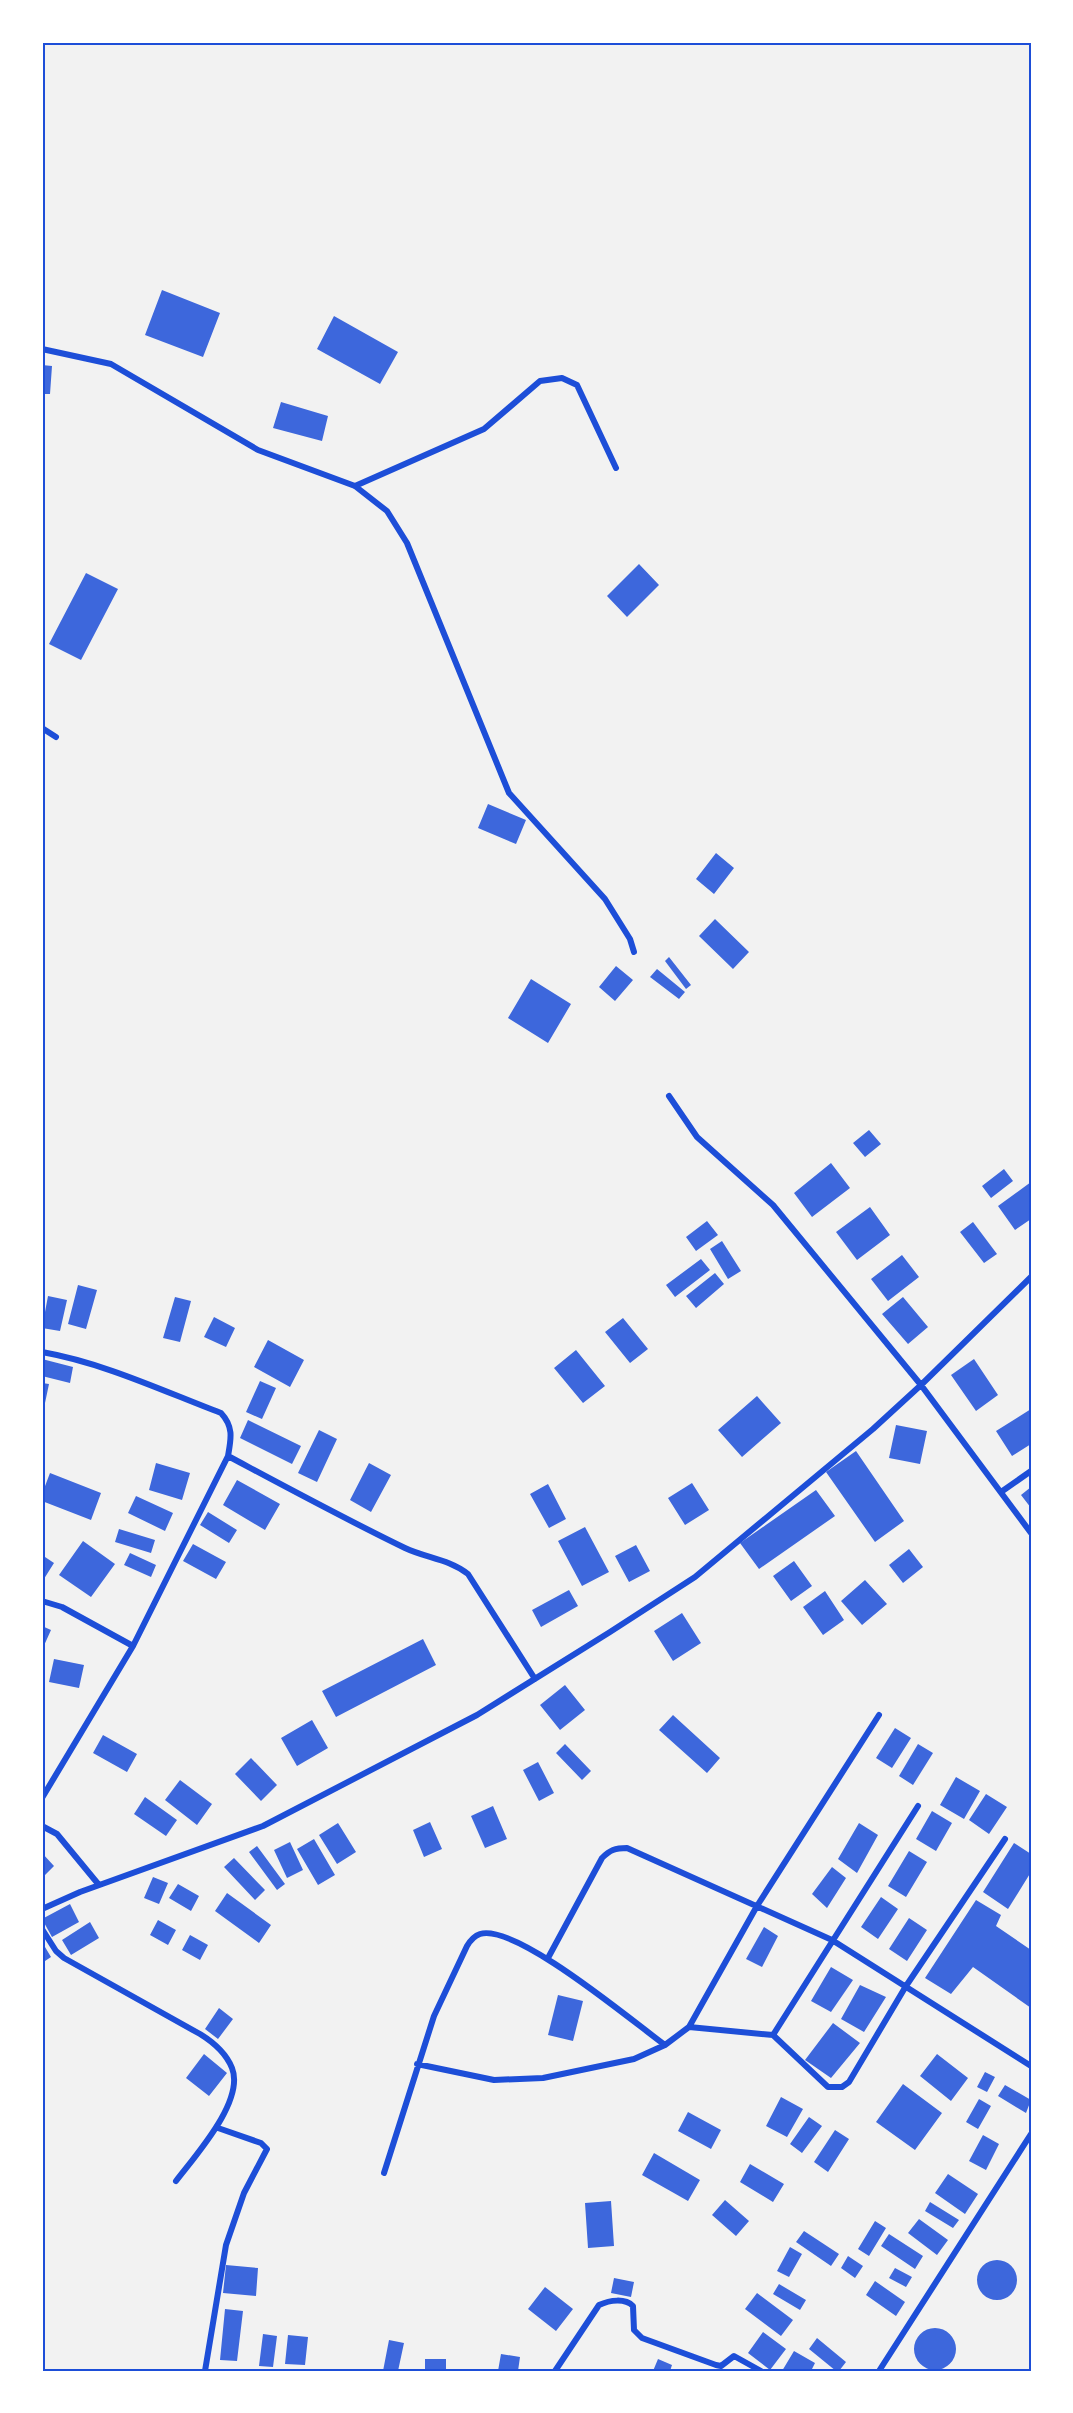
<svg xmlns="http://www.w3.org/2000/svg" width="1073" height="2413" viewBox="0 0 1073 2413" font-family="Arial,sans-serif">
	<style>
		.building { fill: #3d67dc }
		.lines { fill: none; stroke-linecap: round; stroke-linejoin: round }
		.minor { stroke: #1d4ed8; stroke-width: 6 }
		.neatline { fill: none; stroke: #1d4ed8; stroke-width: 2 }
	</style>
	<rect width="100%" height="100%" fill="#f2f2f2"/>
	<path class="building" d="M162,290L220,313L203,357L145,335Z
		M334,316L398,352L380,384L317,349Z
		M42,365L52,366L50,394H42Z
		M281,402L328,416L322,441L273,428Z
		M639,564L659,585L627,617L607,596Z
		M86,573L118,589L81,660L49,644Z
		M488,804L526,820L516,844L478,828Z
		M716,853L734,868L714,894L696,879Z
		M715,919L749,952L733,969L699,936Z
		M669,957L691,985L686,989L665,961Z
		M616,966L633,980L615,1001L599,987Z
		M657,969L685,992L679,999L650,977Z
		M531,979L571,1004L548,1043L508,1018Z
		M869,1130L881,1144L865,1157L853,1143Z
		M831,1163L850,1188L812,1217L794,1193Z
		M1004,1169L1013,1181L991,1198L982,1186Z
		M1031,1182V1219L1015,1230L998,1206Z
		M870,1207L890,1235L857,1260L836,1232Z
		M707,1221L718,1235L696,1251L686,1237Z
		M973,1222L997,1254L984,1263L960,1232Z
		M722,1241L741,1271L728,1279L710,1249Z
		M902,1255L919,1277L888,1301L871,1279Z
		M701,1259L710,1270L675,1297L666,1285Z
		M715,1273L724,1284L696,1308L686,1296Z
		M78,1285L97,1290L86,1329L68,1324Z
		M48,1296L67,1300L60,1331L42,1328Z
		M175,1297L191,1301L180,1342L163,1338Z
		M903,1297L928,1327L908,1344L882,1314Z
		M214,1317L235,1328L226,1347L204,1337Z
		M623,1318L648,1349L630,1363L605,1332Z
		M268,1340L304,1360L290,1387L254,1367Z
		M576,1350L605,1386L583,1403L554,1368Z
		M42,1359L73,1367L70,1383L42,1376Z
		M974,1359L998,1395L976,1411L951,1375Z
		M260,1381L276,1388L262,1419L246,1412Z
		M42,1383L49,1384L45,1403L42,1402Z
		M757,1396L781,1423L742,1457L718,1430Z
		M1031,1409V1444L1012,1456L996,1431Z
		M248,1420L301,1446L292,1464L240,1438Z
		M896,1425L927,1431L920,1464L889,1458Z
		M319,1430L337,1439L317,1482L298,1473Z
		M856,1451L904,1521L875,1542L826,1472Z
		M156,1463L190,1473L182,1500L149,1490Z
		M369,1463L391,1475L371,1512L350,1500Z
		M50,1473L101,1493L91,1520L42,1501V1494Z
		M237,1480L280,1504L265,1530L223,1505Z
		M692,1483L709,1510L685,1525L668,1498Z
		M548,1484L566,1519L549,1528L530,1494Z
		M1031,1487V1508L1021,1495Z
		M816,1490L835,1516L759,1569L740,1543Z
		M136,1496L173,1513L165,1531L128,1513Z
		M208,1512L237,1530L229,1543L200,1525Z
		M585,1527L609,1572L582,1586L558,1541Z
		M119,1529L155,1540L151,1553L115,1542Z
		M83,1541L115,1564L91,1597L59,1575Z
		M193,1544L226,1562L216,1579L183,1561Z
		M636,1545L650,1571L629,1582L615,1556Z
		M909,1549L923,1567L903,1583L889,1565Z
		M130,1553L156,1565L151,1577L124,1565Z
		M42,1555L54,1563L42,1582Z
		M794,1561L812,1586L791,1601L773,1576Z
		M865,1580L887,1604L862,1625L841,1601Z
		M569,1590L578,1606L541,1627L532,1610Z
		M825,1591L844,1620L823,1635L803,1607Z
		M682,1613L701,1643L673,1661L654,1631Z
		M42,1626L51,1630L42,1650Z
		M423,1639L436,1665L336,1717L322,1691Z
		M54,1659L84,1665L79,1688L49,1682Z
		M565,1685L585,1710L560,1730L540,1705Z
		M673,1715L720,1758L707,1773L659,1730Z
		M312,1720L328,1748L297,1766L281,1738Z
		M895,1728L911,1738L892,1768L876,1758Z
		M103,1735L137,1754L127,1772L93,1753Z
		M565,1744L591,1771L582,1780L556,1753Z
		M918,1744L933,1753L913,1785L899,1776Z
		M251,1758L277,1785L261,1801L235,1774Z
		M538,1762L554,1793L539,1801L523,1770Z
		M956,1777L980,1791L964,1819L940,1805Z
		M180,1780L212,1804L197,1825L165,1800Z
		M986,1794L1007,1807L989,1834L969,1820Z
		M145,1797L177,1820L166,1836L134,1814Z
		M493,1806L507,1839L485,1848L471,1816Z
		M932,1811L952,1823L936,1851L916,1839Z
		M430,1822L442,1849L424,1857L413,1830Z
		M338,1823L356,1852L337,1864L319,1835Z
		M859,1823L878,1835L857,1873L838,1859Z
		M314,1839L335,1875L318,1885L297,1849Z
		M290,1842L303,1870L287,1878L274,1850Z
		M1014,1843L1031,1854V1872L1008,1909L983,1892Z
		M257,1846L285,1884L277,1890L249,1852Z
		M909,1851L927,1862L906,1897L888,1886Z
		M42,1853L54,1866L42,1878Z
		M234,1858L265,1890L255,1900L224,1867Z
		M832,1867L846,1878L827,1908L812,1894Z
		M153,1877L168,1883L159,1904L144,1898Z
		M178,1884L199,1896L191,1911L169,1898Z
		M227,1893L271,1925L259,1943L215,1911Z
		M881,1897L898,1909L878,1939L861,1927Z
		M976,1900L1001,1915L996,1926L1031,1950V2008L973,1967L951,1994L925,1978Z
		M70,1904L79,1922L52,1937L42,1919Z
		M909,1918L927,1930L907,1961L889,1949Z
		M158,1920L176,1930L168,1945L150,1935Z
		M90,1922L99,1938L71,1955L62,1940Z
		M764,1927L778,1936L762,1967L746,1959Z
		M190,1935L208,1945L200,1960L182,1950Z
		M42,1942L51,1957L42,1963Z
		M831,1967L853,1980L831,2012L811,2001Z
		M860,1985L886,1997L864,2032L841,2019Z
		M558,1995L583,2001L573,2041L548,2035Z
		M219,2008L233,2019L218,2039L205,2029Z
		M833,2023L860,2043L831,2078L805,2060Z
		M204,2054L227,2073L209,2096L186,2078Z
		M937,2054L968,2078L951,2101L920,2076Z
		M985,2072L995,2077L987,2092L977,2087Z
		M903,2084L942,2113L915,2150L876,2122Z
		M1005,2085L1031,2100L1026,2113L998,2096Z
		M781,2097L803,2109L787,2137L766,2126Z
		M979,2099L991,2106L978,2129L966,2122Z
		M688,2112L721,2130L711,2149L678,2131Z
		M809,2117L822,2126L802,2153L790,2144Z
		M835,2130L849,2139L828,2172L814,2162Z
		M983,2135L999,2144L986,2170L969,2161Z
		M654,2153L700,2180L688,2201L642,2175Z
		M750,2164L784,2184L773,2202L740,2182Z
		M948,2174L978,2194L965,2214L935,2193Z
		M725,2200L749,2221L736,2236L712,2215Z
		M611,2201L614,2246L588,2248L585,2203Z
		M930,2202L959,2220L953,2228L925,2211Z
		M919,2219L948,2240L937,2255L908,2233Z
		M875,2221L886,2228L869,2256L858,2249Z
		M804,2231L839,2254L831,2266L796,2242Z
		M889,2234L923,2256L915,2269L881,2246Z
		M790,2247L802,2254L789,2277L777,2271Z
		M848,2256L863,2266L855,2278L841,2268Z
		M977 2280a20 20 0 1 1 40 0a20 20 0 1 1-40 0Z
		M226,2265L258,2268L256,2296L223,2293Z
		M895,2268L912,2277L906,2287L889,2278Z
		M614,2278L634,2282L631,2297L611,2293Z
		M875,2281L905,2302L896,2316L866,2295Z
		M779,2284L806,2300L800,2310L773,2294Z
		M545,2287L573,2309L556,2331L528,2309Z
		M757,2293L793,2320L781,2336L745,2309Z
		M225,2309L243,2311L237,2361L220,2360Z
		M914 2349a21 21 0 1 1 42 0a21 21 0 1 1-42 0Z
		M763,2332L786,2349L770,2370L748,2353Z
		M263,2334L277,2336L273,2367L259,2366Z
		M288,2335L308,2337L305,2365L285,2364Z
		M817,2338L846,2362L839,2371H836L809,2349Z
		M389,2340L404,2343L398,2371H383Z
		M794,2351L815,2363L811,2371H782Z
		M501,2354L520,2357L518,2371H498Z
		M425,2359H446V2371H425Z
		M658,2359L672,2365L670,2371H653Z"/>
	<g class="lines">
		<path class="minor" d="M42,349L111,364L258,450L355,486L387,511L407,543L509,793L605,899L630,939L634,952
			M355,486L484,429L540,381L562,378L577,385L616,468
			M42,728L56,737
			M669,1096L697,1137L773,1205L921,1385L1031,1533
			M42,1352C104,1363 163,1391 221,1413C234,1427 231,1439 228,1456L133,1646L42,1798
			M228,1456C286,1487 345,1519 405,1548C426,1558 449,1559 468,1574L535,1679
			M1001,1492L1031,1471
			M42,1601L62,1607L133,1646
			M42,1826L57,1834L99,1885
			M42,1909L80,1892L263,1826L477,1715L610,1632L695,1577L873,1429L921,1385L1031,1277
			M42,1929L56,1951L64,1958L200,2034C213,2042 226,2053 232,2068C245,2101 195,2156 176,2181
			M548,1958L602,1858C610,1850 615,1848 627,1848L832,1940L1031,2066
			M689,2027L773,2035L828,2087H842L849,2082L906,1986L1005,1839
			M773,2035L918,1806
			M417,2064L494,2080L543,2078L634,2059L665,2045L689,2027L757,1906L879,1715
			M384,2173L434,2016L467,1946C470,1941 474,1936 480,1934C516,1923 633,2022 665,2045
			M205,2371L226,2245L244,2193L267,2149L261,2143L218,2128
			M555,2371L599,2305C610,2300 625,2298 633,2306L634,2330L642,2338L716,2365L721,2366L734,2356L761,2371
			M879,2371L1031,2134"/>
	</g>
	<rect width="1073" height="2413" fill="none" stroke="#ffffff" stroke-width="87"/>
	<rect x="44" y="44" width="986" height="2326" class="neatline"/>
</svg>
